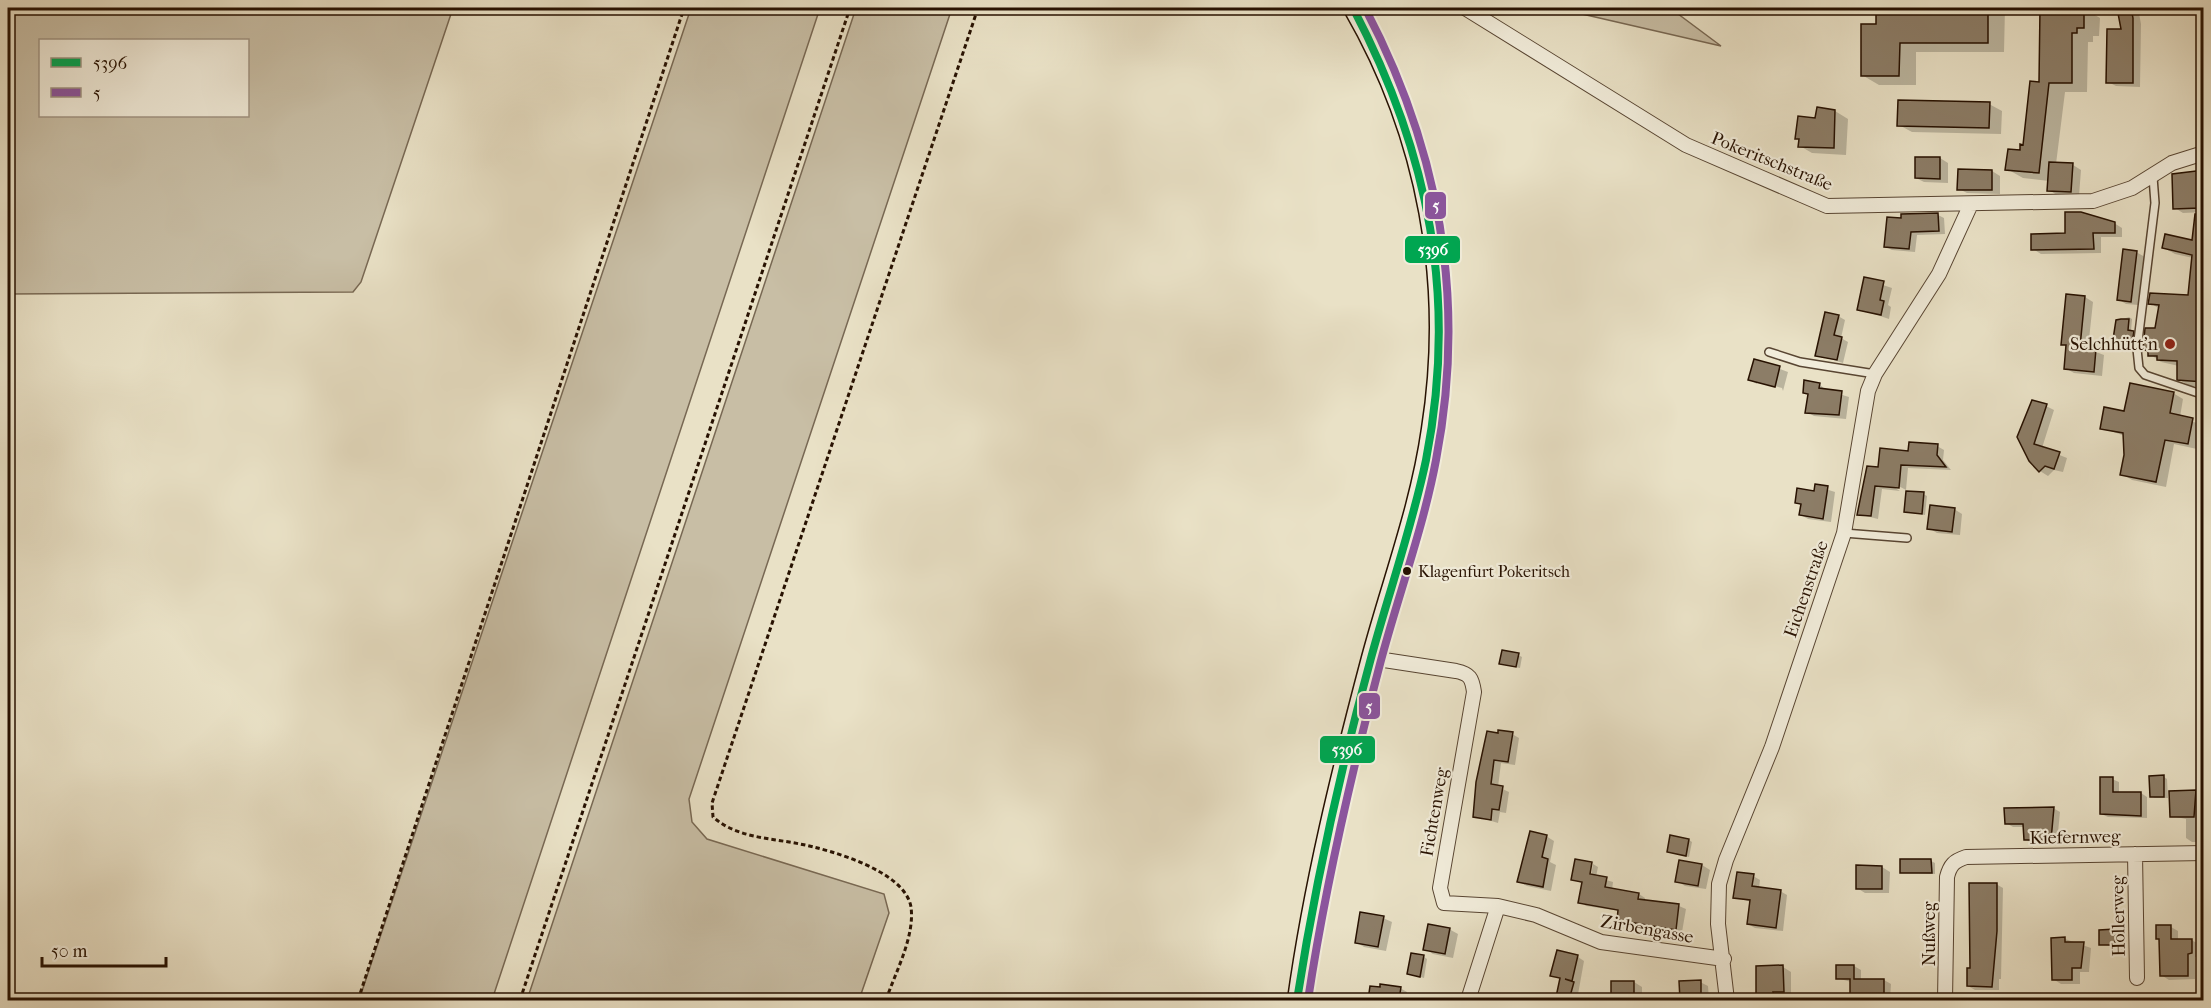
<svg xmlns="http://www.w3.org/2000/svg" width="2211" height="1008" viewBox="0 0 2211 1008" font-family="'IM FELL French Canon',serif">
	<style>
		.green { fill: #c8bea5; stroke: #786853; stroke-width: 1.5; fill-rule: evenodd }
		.shadow { fill: #0003 }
		.building { fill: #8c7d67; stroke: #271101; stroke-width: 1.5 }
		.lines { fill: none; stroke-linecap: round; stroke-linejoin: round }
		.service-casing { stroke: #584532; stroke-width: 10 }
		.minor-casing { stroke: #584532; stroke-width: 16 }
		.secondary-casing { stroke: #271101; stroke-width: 21 }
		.path { stroke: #271101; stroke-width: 3; stroke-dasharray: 4.5 3; stroke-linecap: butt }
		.service { stroke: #f1ecda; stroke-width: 7 }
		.minor { stroke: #f1ecda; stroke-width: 14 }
		.secondary { stroke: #f1ecda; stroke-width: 18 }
		.bus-1-casing { stroke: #f1ecda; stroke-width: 12 }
		.bus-2-casing { stroke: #f1ecda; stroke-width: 12 }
		.bus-1 { stroke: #00a651; stroke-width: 8 }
		.bus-2 { stroke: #8b559d; stroke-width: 8 }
		.poi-dot { fill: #8f2418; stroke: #f1ecda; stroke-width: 2 }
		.bus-dot { fill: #271101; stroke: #f1ecda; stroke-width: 2 }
		.labels { text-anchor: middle; stroke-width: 4.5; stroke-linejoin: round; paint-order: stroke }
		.bus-label { font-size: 16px; fill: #271101; stroke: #f1ecda; text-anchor: start }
		.street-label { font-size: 18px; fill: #271101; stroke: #f1ecda }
		.poi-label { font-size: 18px; fill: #271101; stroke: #f1ecda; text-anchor: end }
		.line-badge { stroke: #f1ecda; stroke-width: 2 }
		.badge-label { font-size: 16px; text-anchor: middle; font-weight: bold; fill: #fff }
	</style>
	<rect width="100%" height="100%" fill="#e9e1c6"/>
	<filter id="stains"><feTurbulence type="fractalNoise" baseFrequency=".00333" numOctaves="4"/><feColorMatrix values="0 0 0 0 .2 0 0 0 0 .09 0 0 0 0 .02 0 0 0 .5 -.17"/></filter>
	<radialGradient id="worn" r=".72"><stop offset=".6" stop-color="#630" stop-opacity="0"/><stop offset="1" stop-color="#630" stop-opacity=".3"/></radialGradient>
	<path class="green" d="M8,8H453L361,282L353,292L8,294ZM40,40H248V116H40Z
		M691,8H820L492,1000H359Z
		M856,8H952L689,799L692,822L707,839L884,894L889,913L859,1000H527Z
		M1556,8H1670L1721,46Z"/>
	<path class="shadow" d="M1877,8H2005L2004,52H1916V85H1879L1862,75L1877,26Z
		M2024,8H2088V11L2100,18L2099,36H2093V42H2088L2087,92H2065L2056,164L2073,165L2081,170L2079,196L2057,195L2049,190V181L2023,178L2007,169L2025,146L2041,84V11Z
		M2118,8H2138L2141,24L2140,87L2116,86L2108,82L2123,30Z
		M1989,104L2002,111L2001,134L1912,132L1899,125Z
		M1835,111L1848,119L1846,155L1812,153L1800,146L1801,140L1796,138L1816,120Z
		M1940,158L1948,163V183L1924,182L1916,178Z
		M1992,171L2000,176V194L1967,193L1959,189Z
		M2204,175V212L2183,213L2175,208Z
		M1938,215L1944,218L1945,234L1917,235L1915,252L1892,250L1886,247L1903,220Z
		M2114,223L2122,228V237H2101V253L2041,254L2033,249L2067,235Z
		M2204,224V387L2190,386L2178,379L2179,366L2161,362L2144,350L2147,329L2156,330L2160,309L2150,303L2190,297L2193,258L2175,254L2164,248L2193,242Z
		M2136,252L2145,257L2139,305L2126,304L2118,299Z
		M1865,279L1892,288L1888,305L1891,307L1889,319L1859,309Z
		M2085,297L2093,302L2088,349L2104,355L2102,376L2074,373L2065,368L2068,347L2063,344Z
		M1838,316L1845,320L1841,338L1848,342L1843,363L1817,355Z
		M2129,317L2132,319L2131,332L2137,335L2135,350L2114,345L2117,321Z
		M1755,360L1788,372L1783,391L1782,388L1757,381V384L1750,380Z
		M1819,384L1826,390L1849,397L1846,419L1814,416L1807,412L1809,395L1804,392Z
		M2173,393L2183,399L2180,417L2202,425L2197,449L2174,444L2166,487L2132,480L2122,474L2126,455L2125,436L2102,428L2125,412Z
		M2046,406L2054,410L2042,448L2067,458L2063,472L2054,470L2048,476L2040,471L2019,437Z
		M1937,446L1944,450L1943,460L1951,470L1908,468L1906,490L1893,483L1892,486L1900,491L1882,489L1878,519L1858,514L1864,480L1909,453Z
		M1816,486L1835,492L1831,522L1808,519L1801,515L1802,506L1796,502L1815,492Z
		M1923,494L1927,496L1925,515L1905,511Z
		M1954,509L1962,514L1960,535L1937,533L1929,528Z
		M1518,655L1522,657L1520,668L1505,665Z
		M1488,732L1512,734L1519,738L1515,765L1501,763L1498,787L1509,792L1506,813L1500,812L1498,823L1475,816Z
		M2164,777L2167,779L2168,798H2155L2151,796Z
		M2112,779L2119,782V793H2141L2147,797V818L2108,817L2101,814Z
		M2171,792H2204V842H2192L2186,838V819L2171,816Z
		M2053,808L2060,812L2057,843H2032L2025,839V827H2013L2006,823Z
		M1546,836L1554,841L1550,862L1556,865L1551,891L1527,886L1519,882Z
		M1689,840L1692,842L1689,857L1668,851Z
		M1576,860L1592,863L1587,882H1590L1593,864L1598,867L1596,877L1613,882L1612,890L1639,894L1645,898V901L1679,906L1686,909L1682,932L1625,923L1618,919L1620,911L1586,906L1580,902L1583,884L1573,879Z
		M1931,861L1935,863V874L1901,872Z
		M1702,865L1710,870L1706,889L1685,886L1677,881Z
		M1882,867L1890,872L1889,893H1865L1857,888Z
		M1753,876L1760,880L1759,888L1780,891L1787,895L1783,931L1755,928L1748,924L1751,902L1735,897Z
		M1996,884L2003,888L2001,979H1999V990H1975L1968,986L1971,969Z
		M1383,918L1392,922L1386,951L1364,947L1356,942Z
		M2171,927L2178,931V940H2191L2199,944V957H2195V979L2169,980L2161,975Z
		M1449,929L1458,934L1453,958L1433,954L1425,949Z
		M2115,931L2118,933V947L2100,944Z
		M2065,939L2091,948L2089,972H2080V984H2061L2053,979Z
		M1424,957L1427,959L1424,978L1409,973Z
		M1578,957L1584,961L1577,1000H1564L1558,996L1562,980L1552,975Z
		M1854,966L1861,970V980H1884L1891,984L1890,1000H1851V982L1837,978Z
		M1757,967H1783L1791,972V996H1781V1000H1765L1758,997Z
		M1612,982H1634L1642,987V1000H1613Z
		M1681,982H1700L1708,986L1709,1000H1681Z
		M1371,987L1400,988L1407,992L1406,1000H1369Z"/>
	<path class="building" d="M1876,8H1988V43H1900L1899,76H1861V24H1876Z
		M2040,8H2084V28H2077V33H2072V83H2049L2039,173L2005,170L2008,149L2020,150V144L2023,145L2030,81L2039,82Z
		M2117,8H2131L2133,18V83H2106L2107,29H2121Z
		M1898,100L1990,102L1989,128L1897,126Z
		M1817,107L1835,110L1834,148L1798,147L1799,139H1795L1798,116L1815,118Z
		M1915,157H1940V179L1915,178Z
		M2049,162L2073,163L2071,192L2047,191Z
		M1958,169L1992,170V190H1957Z
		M2204,170V192L2199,193L2200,208L2173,209L2172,174Z
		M2065,212H2081L2115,222V233H2093L2094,249L2031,250V234L2065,233Z
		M1938,213L1939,231L1911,232L1909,249L1884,247L1887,217L1901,218V214Z
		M2195,214H2204V382L2177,380V361L2157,360V356H2148V351L2143,349L2145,328H2155L2159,305L2148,304L2150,293L2188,295L2192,255L2162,248L2165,234L2192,240Z
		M2123,249L2137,251L2131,302L2117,300Z
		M1864,277L1884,281L1880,300L1884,301L1881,315L1857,310Z
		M2066,294L2085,296L2080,347L2096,349L2094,372L2064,369L2066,345H2061Z
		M1825,312L1839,315L1834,335L1842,337L1837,360L1815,356Z
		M2121,319H2129L2128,330L2134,331L2131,349L2112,346L2116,320Z
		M1754,359L1780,366L1775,387L1748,380Z
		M1804,380L1820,383L1819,388L1842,391L1839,415L1805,413L1808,394L1803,393Z
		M2130,383L2174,392L2170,413L2193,418L2188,444L2165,440L2156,482L2120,475L2124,455L2123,433L2100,429L2104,407L2124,411Z
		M2032,400L2047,404L2034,444L2060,452L2054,469L2045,466L2039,472L2029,461L2017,437Z
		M1909,442L1938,444L1937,455L1946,467L1901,465L1899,488L1875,486L1871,516L1857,515L1867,466L1878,467L1880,448L1908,451Z
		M1815,484L1828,486L1823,519L1799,515L1801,504L1795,503L1797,488L1814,491Z
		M1906,491L1924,492L1922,514L1904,512Z
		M1930,505L1955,508L1952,532L1927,529Z
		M1502,650L1519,653L1516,667L1499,664Z
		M1498,730L1513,732L1508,762L1494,760L1491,784L1503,786L1499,810L1492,809L1491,820L1473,817L1476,782L1487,731L1498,733Z
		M2164,775V797H2150L2149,776Z
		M2100,777H2113V792H2141V816L2100,814Z
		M2196,790L2194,817H2170L2169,791Z
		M2054,807L2051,840H2024L2023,824H2005L2004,808Z
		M1530,831L1547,835L1542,857L1548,859L1543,887L1517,882Z
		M1670,835L1689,839L1686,856L1667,852Z
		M1575,859L1592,862L1590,874L1607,877L1605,887L1639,893L1638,899L1679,904L1676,930L1617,920L1618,910L1578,903L1582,882L1571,880Z
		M1900,859H1931L1932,873H1900Z
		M1679,860L1702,864L1698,886L1675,882Z
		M1856,865L1882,866V889H1856Z
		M1737,872L1754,874L1752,886L1781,890L1776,928L1747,924L1750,900L1733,898Z
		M1969,883H1997V931L1992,987L1967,986V968H1970Z
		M1360,912L1384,916L1378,947L1355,943Z
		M1428,924L1450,928L1445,954L1423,950Z
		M2156,925H2171V939H2192V953L2188,954V976H2160L2159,939H2156Z
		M2115,929V945H2099V930Z
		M2065,937V942H2084L2081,968H2072V980H2052L2051,938Z
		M1557,950L1578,955L1572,981L1565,979L1574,982L1569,1000L1556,997L1560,978L1550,976Z
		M1411,953L1424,955L1420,977L1407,974Z
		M1783,965L1784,992H1773L1774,997H1756V966Z
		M1836,965H1854V979H1884V999L1850,1000V979H1836Z
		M1701,980V1000H1680L1679,981Z
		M1611,981H1634V1000H1611Z
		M1380,984L1401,987L1399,1000H1368L1370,986L1380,987Z"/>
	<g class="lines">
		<g class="service-casing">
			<path id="service" d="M2153,177L2155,203L2137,349L2139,368L2145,375L2204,395
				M1769,352L1800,362L1875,374
				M1844,533L1907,538"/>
		</g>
		<g class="minor-casing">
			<path id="minor" d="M1465,8L1686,145L1827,206L2093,201L2132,188L2172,163L2204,153
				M1371,658L1456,671C1470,674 1472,678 1474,692L1440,888L1444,903L1498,906L1468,1000
				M2135,854L2137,978
				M1498,906L1536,915L1601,942L1724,959
				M1727,1000L1718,924L1719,884L1726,860L1772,747L1844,533L1868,391L1875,374L1939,274L1971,204
				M1945,1000L1947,877C1950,865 1954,861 1966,857L2204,853"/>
		</g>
		<g class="secondary-casing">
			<path id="secondary" d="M1297,1000C1313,885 1341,771 1371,658C1391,583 1420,507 1431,429C1454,283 1427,136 1353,8"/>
		</g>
		<path class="path" d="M358,1000L684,8
			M520,1000L850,8
			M886,1000C895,973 915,937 911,907C905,871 831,850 800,844C770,838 737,838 713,817L712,803L978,8"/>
		<use href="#service" class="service"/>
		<use href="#minor" class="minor"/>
		<use href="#secondary" class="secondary"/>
		<g class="bus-1-casing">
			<path id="bus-1" d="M1297,1000C1315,885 1340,771 1371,658C1389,592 1412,527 1426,460C1458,298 1429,153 1353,8"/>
		</g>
		<g class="bus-2-casing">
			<path id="bus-2" d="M1308,1000C1325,887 1351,775 1380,664C1398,596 1423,529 1436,460C1467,300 1440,151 1365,8"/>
		</g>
		<use href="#bus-1" class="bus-1"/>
		<use href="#bus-2" class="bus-2"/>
	</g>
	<circle class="poi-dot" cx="2170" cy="344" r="6"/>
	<circle class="bus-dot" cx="1407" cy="571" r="5"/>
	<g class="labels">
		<g class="bus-label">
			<text x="1418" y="577">Klagenfurt Pokeritsch</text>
		</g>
		<g class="street-label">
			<text transform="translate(1772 161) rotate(22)" y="6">Pokeritschstraße</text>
			<text transform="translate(1806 589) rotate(-71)" y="6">Eichenstraße</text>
			<text transform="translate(1434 812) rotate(-80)" y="6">Fichtenweg</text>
			<text transform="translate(2075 837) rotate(-1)" y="6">Kiefernweg</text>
			<text transform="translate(2118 916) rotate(-91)" y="6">Hollerweg</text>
			<text transform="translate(1647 929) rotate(10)" y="6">Zirbengasse</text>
			<text transform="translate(1929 934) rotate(-90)" y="6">Nußweg</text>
		</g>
		<g class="poi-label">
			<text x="2158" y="350">Selchhütt'n</text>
		</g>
	</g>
	<g class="line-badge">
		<rect x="1424" y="191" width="23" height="29" rx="6" fill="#8b559d"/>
		<rect x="1404" y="235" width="57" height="29" rx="6" fill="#00a651"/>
		<rect x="1358" y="692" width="23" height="28" rx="6" fill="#8b559d"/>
		<rect x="1319" y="735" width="57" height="29" rx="6" fill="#00a651"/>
	</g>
	<g class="badge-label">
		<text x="1436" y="211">5</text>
		<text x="1433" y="255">5396</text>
		<text x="1369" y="712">5</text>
		<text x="1347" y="755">5396</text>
	</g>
	<rect width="2211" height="1008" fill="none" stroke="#e9e1c6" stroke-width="30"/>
	<rect x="9" y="9" width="2193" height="990" fill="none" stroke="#271101" stroke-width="3"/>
	<rect x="15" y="15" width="2181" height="978" fill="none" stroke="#271101" stroke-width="1.5"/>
	<rect x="39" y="39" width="210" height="78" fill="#f1ecda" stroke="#a09483" stroke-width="1.5"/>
	<rect x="51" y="58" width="30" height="9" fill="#00a651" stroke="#a09483" stroke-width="1.5"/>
	<text x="93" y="69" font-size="18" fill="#271101">5396</text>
	<rect x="51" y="88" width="30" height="9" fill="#8b559d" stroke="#a09483" stroke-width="1.5"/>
	<text x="93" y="99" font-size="18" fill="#271101">5</text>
	<path d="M42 957v9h124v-9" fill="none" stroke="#271101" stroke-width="3"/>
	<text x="51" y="957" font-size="18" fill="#271101" stroke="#f1ecda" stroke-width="4.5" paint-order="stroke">50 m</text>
	<rect width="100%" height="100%" filter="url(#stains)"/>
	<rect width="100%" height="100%" fill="url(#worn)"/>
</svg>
